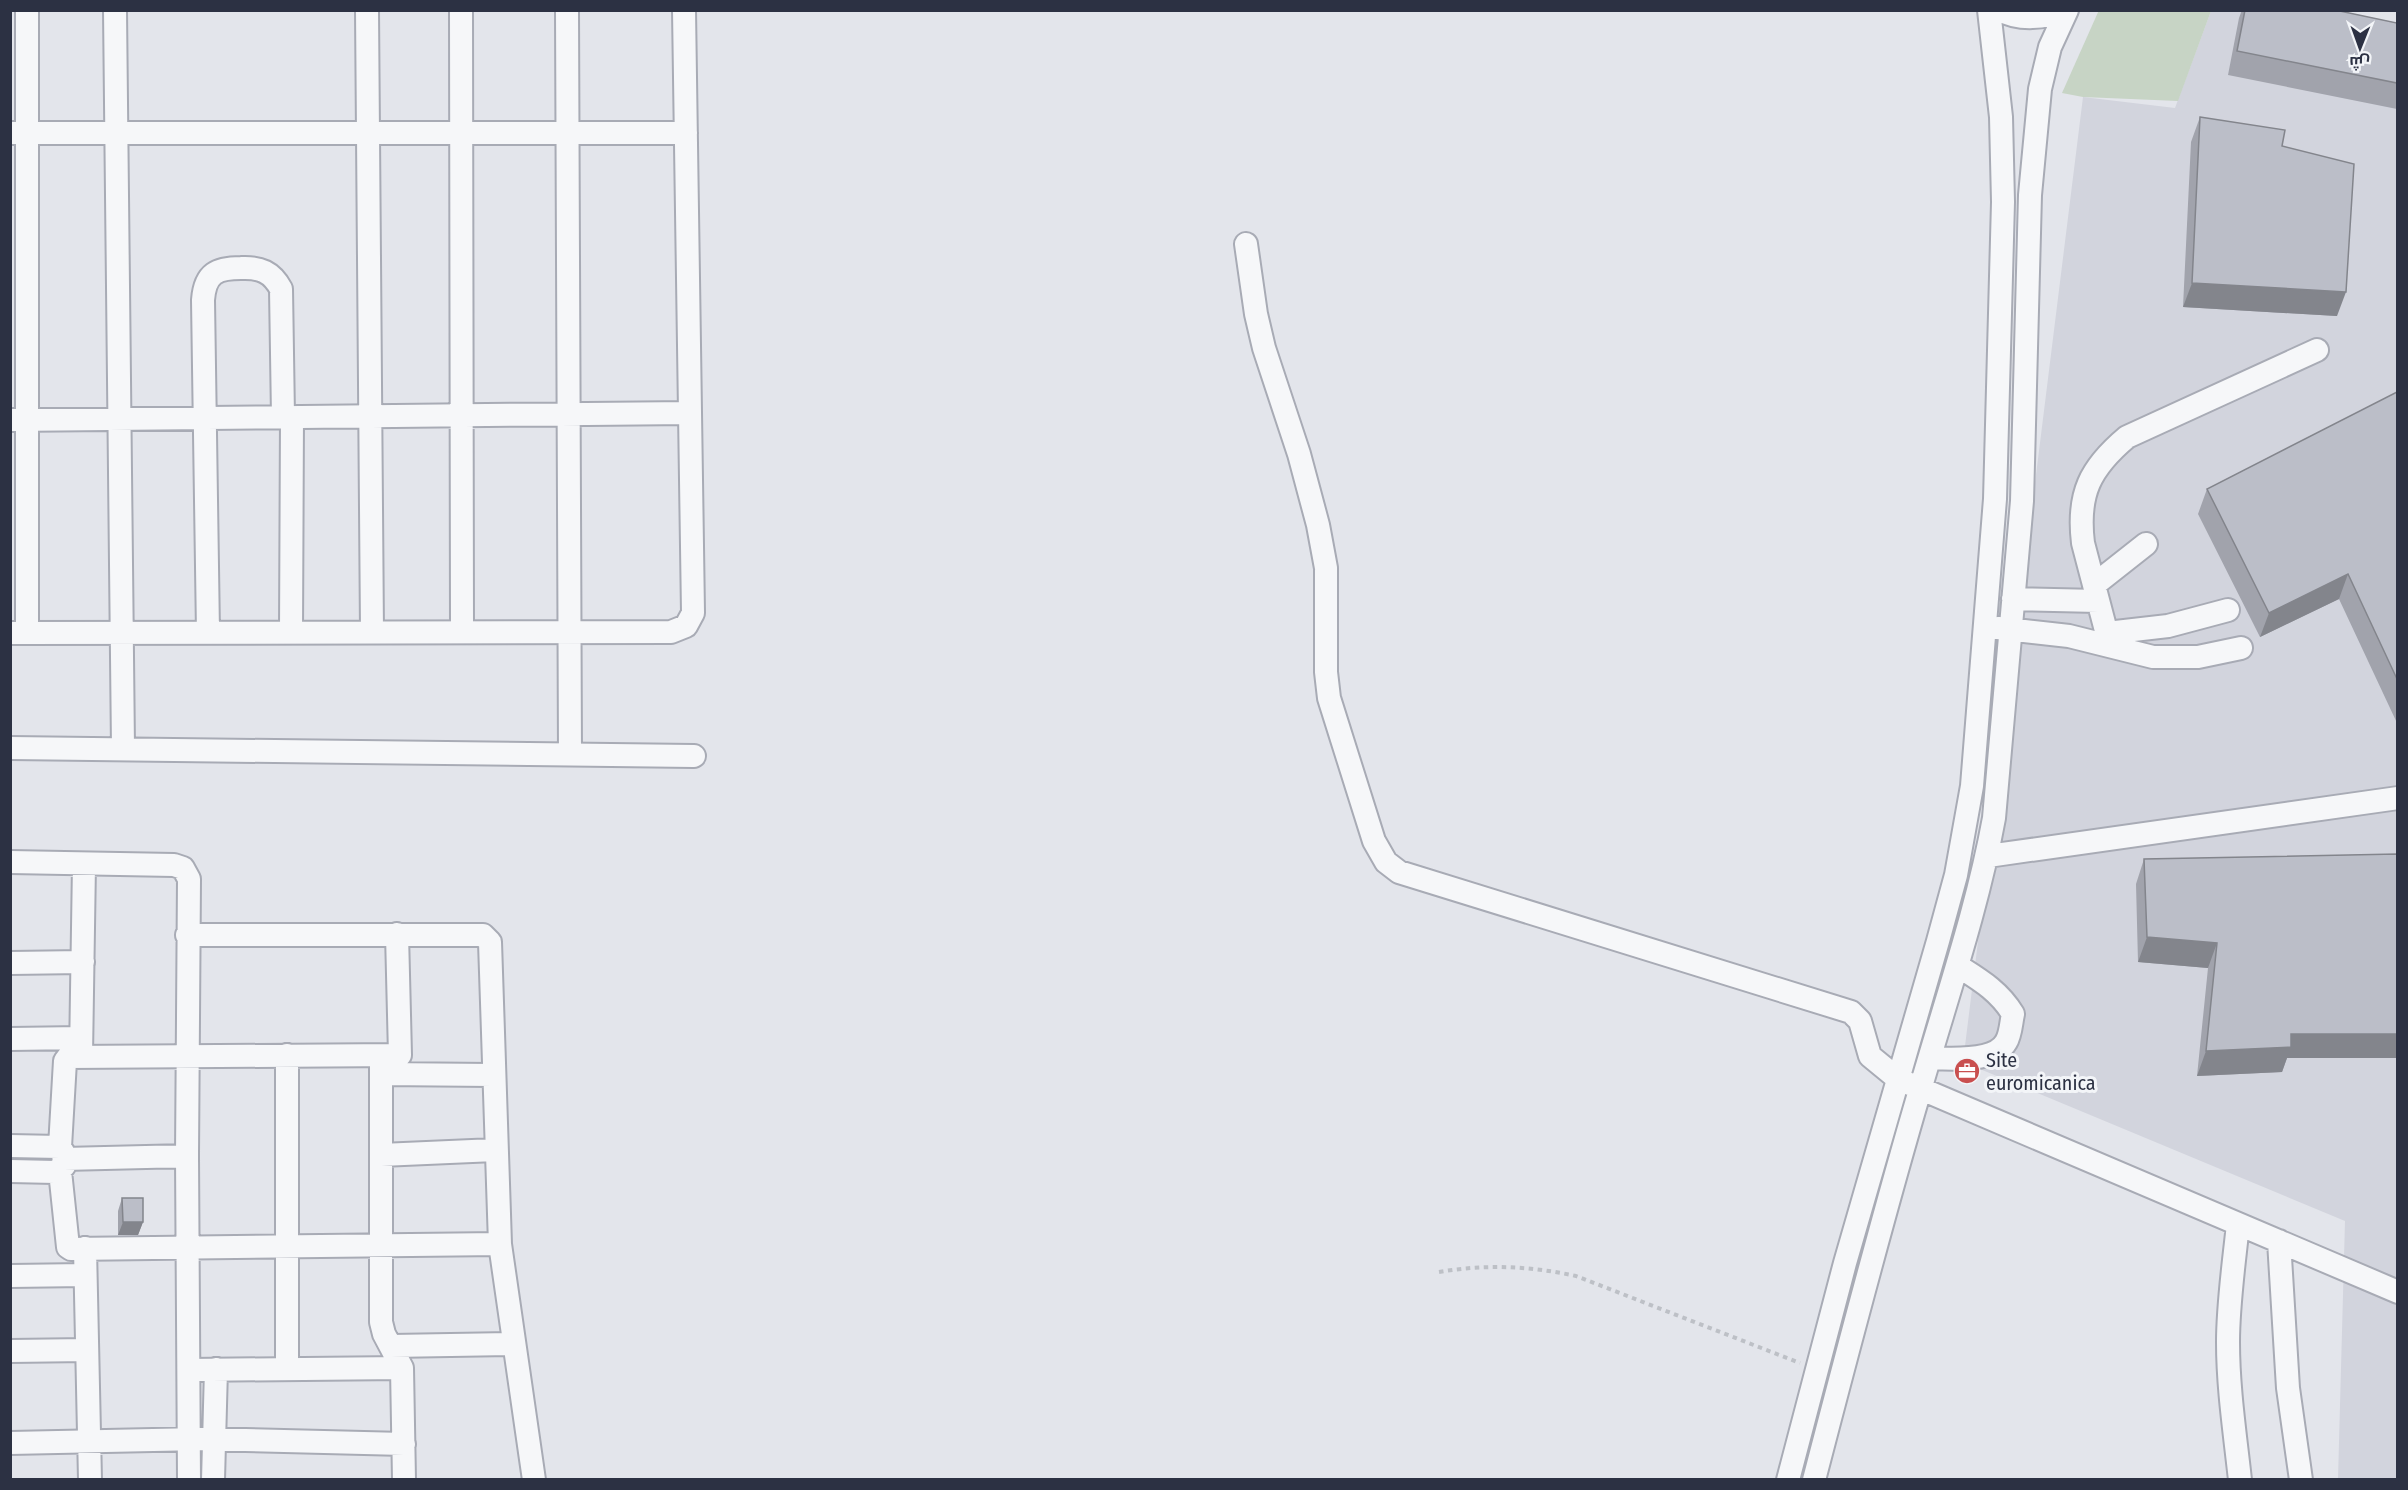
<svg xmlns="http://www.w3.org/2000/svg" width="2408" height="1490" viewBox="0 0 2408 1490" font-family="'Fira Sans Condensed',Cairo,sans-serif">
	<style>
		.built { fill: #d2d4dd }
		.green { fill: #c7d4c5 }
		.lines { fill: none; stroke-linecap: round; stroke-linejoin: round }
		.minor-casing { stroke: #a8abb5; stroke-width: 26 }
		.path { stroke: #bdc0c6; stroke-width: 4; stroke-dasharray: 4.5 4.5; stroke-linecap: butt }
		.minor { stroke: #f6f7f9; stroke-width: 22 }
		.wall { fill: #a1a3ac }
		.shaded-wall { fill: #83858c }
		.building { fill: #bbbec8; stroke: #83858c; stroke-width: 1.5 }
		.labels { text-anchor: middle; stroke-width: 6; stroke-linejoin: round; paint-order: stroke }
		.poi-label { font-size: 20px; fill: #2c3143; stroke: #f3f5f8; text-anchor: start }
	</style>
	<rect width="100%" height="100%" fill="#e3e5eb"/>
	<path class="built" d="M2211,11H2315L2397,32V1479H2338L2345,1221L1963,1062L2083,97L2175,108Z"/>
	<path class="green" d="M2099,10L2211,11L2178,101L2083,97L2062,93Z"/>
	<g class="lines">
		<g class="minor-casing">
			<path id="minor" d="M27,10V633
				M115,10L123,748
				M367,10L372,632
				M461,10L462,632
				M567,10L570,754
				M2000,10C2020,21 2045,18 2065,10
				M10,133H686
				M1246,244L1256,314L1264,348L1299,454L1318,525L1326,568V672L1329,698L1374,841L1386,862L1399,872L1851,1012L1860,1021L1870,1056L1898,1079L2398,1292
				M10,420L690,413
				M2094,585L2146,544
				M2013,599L2098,601
				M1998,628L2069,636L2153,657H2198L2241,648
				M291,632L292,417
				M10,633L671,632L686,626L693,613L684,10
				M208,633L203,300C205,273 217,268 241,268C260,267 272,272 281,289L283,417
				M2107,633L2168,626L2228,610
				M2110,646L2083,543C2077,494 2090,468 2127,437L2317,350
				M10,748L694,756
				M1988,856L2398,798
				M10,862L174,865L183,868L189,879L187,1156L189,1480
				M187,935H483L490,942L500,1244L534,1480
				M10,963L83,962
				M10,1039L81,1038
				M287,1055V1367
				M81,1056L84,864
				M381,1056V1322L384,1334L402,1368L404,1480
				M1930,1058C1950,1059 1995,1062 2006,1042C2011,1034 2011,1022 2013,1014C1999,991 1980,980 1958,966
				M381,1074L493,1075
				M10,1146L60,1147L63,1152L64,1166L55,1172L10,1171
				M60,1147L65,1061L68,1057L400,1055L397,934
				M381,1155L495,1150
				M64,1159L187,1156
				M60,1171L68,1247L71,1249L500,1244
				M2238,1224C2234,1263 2228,1303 2228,1342C2228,1388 2235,1434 2240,1480
				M2279,1241L2288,1388L2301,1480
				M85,1248L90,1480
				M10,1276L85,1275
				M391,1346L514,1344
				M10,1351L87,1350
				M189,1370L402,1368
				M10,1443L201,1439L404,1444
				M213,1480L216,1369
				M1788,1480L1845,1263L1938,941L1956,875L1972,786L1995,499L2003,202L2001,117L1989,10
				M1814,1480C1848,1349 1882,1219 1920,1090C1946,999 1977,911 1994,818L2022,501L2030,195L2040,89L2050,47L2067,10"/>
		</g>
		<path class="path" d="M1439,1272C1485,1264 1530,1266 1576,1276L1800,1363"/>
		<use href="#minor" class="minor"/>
	</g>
	<path class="wall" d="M2242,10H2335L2397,23V109L2228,75L2239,18Z
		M2200,117L2282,146L2337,316L2183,307L2191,142Z
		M2397,392V723L2339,599L2260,637L2198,514L2207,489Z
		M2397,854L2287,1058L2282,1072L2197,1076L2208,968L2138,962L2136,884L2144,859Z
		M122,1198L143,1222L138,1235H118V1211Z"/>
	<path class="shaded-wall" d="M2192,283L2346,292L2337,316L2183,307Z
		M2348,574L2339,599L2260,637L2269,613Z
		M2147,937L2217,943L2208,968L2138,962Z
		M2291,1034H2397V1058H2287L2282,1072L2197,1076L2206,1051Z
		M123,1222H143L138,1235H118Z"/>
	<path class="building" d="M2245,10H2335L2397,23V83L2237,51Z
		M2200,117L2285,130L2282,146L2354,164L2346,292L2192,283Z
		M2397,392V679L2348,574L2269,613L2207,489Z
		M2397,854V1034H2291V1047L2206,1051L2217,943L2147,937L2144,859Z
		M122,1198H143V1222H123Z"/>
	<defs>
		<g id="office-disc" transform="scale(1.35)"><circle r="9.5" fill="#c94f4f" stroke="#f3f5f8"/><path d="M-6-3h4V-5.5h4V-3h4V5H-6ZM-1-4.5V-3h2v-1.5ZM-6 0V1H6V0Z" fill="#fff"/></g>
	</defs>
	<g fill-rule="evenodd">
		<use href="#office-disc" x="1967" y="1071"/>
	</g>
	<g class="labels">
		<g class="poi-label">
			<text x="1986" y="1067">Site<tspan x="1986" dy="23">euromicanica</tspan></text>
		</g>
	</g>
	<rect width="2408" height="1490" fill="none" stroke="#2c3143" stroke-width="24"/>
	<g transform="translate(2360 48) rotate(181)" stroke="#f3f5f8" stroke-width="4.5" paint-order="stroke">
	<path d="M0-4.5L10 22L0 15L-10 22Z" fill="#2c3143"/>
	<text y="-9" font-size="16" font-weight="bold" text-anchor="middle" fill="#2c3143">ش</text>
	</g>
</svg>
